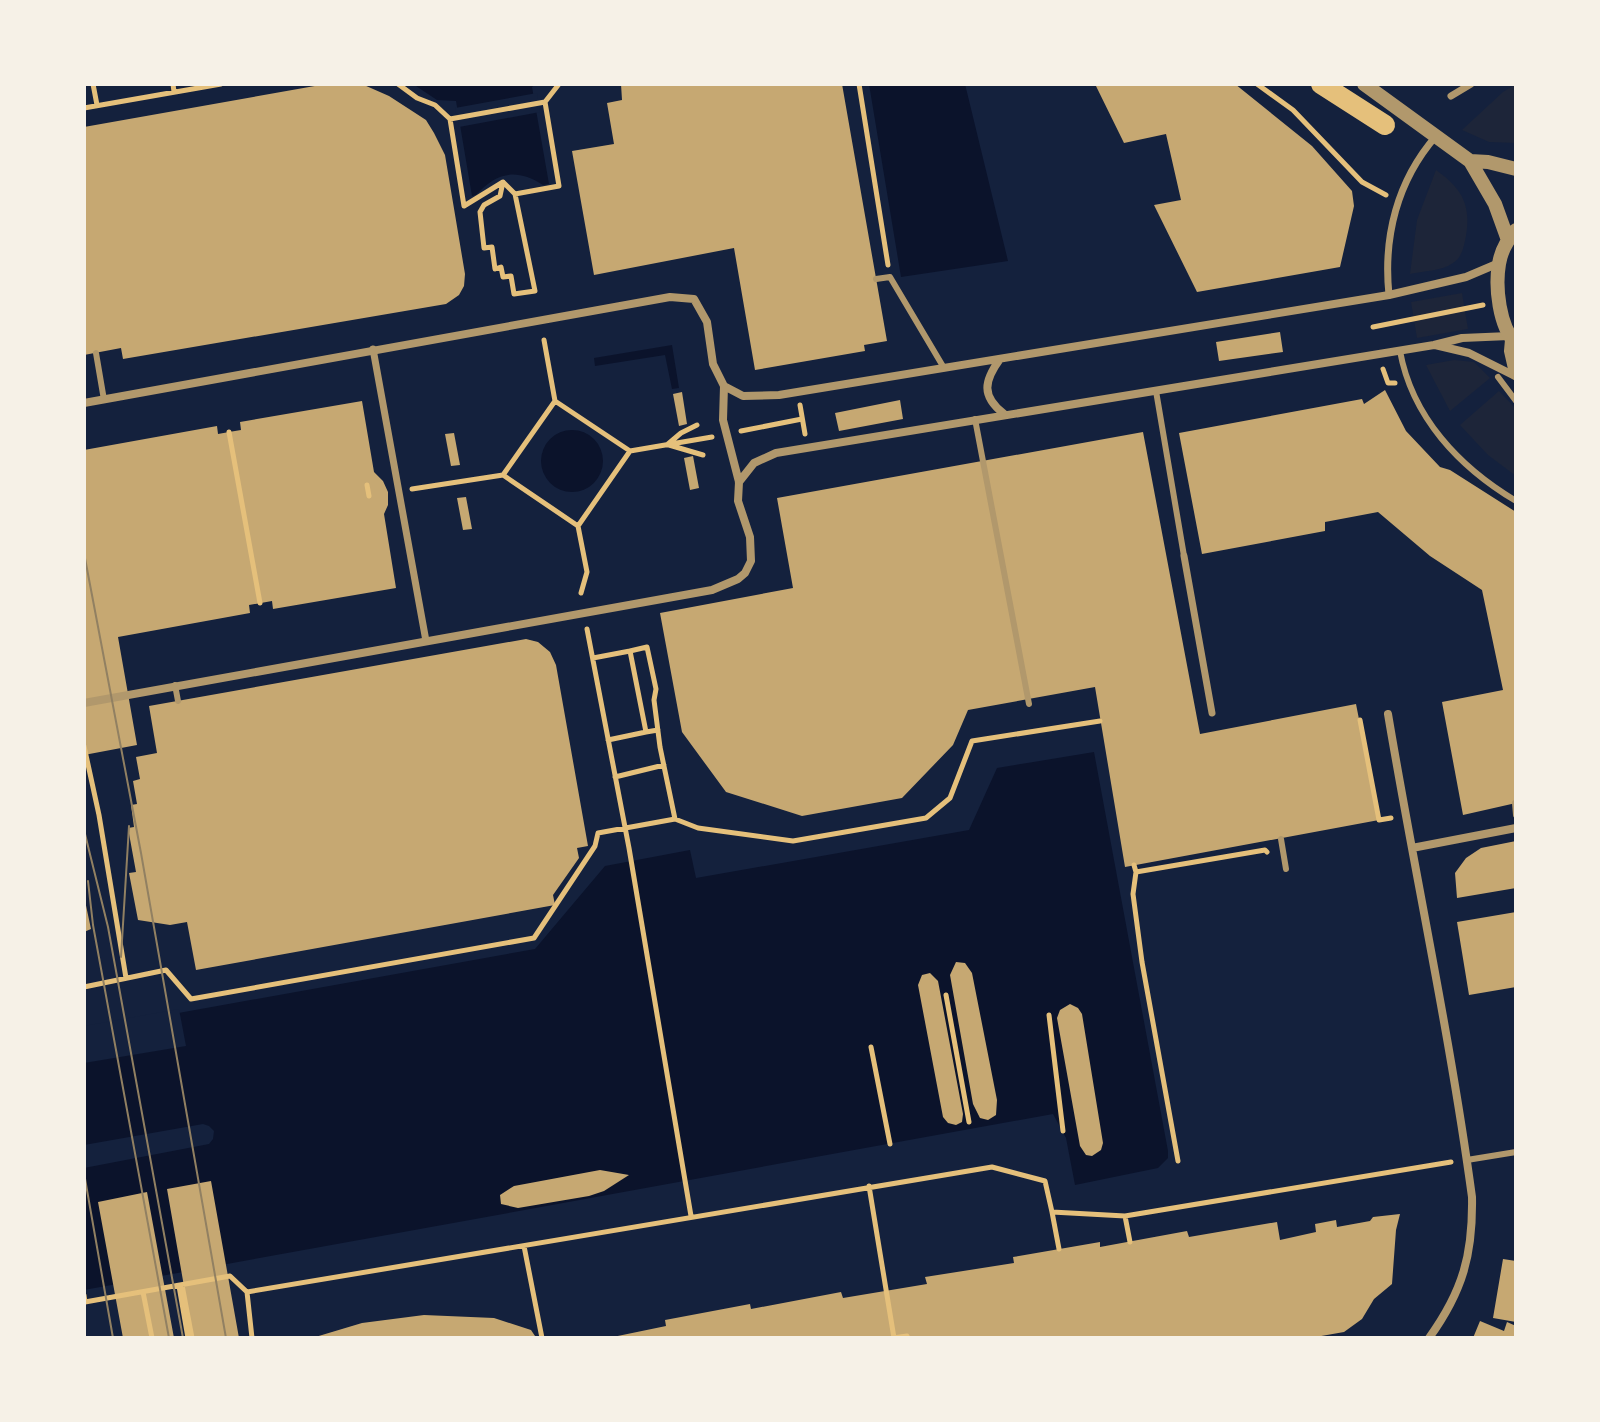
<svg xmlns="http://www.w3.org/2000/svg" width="1600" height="1422" viewBox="0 0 1600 1422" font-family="Mulish,sans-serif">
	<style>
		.green { fill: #1d2539 }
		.water { fill: #0b132b }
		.pier { fill: #14213d }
		.building { fill: #c6a872 }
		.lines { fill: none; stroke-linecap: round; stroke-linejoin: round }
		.path { stroke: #e5c07b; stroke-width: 5 }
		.service { stroke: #b1986c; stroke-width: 6 }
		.pedestrian { stroke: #b1986c; stroke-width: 7 }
		.minor { stroke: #b1986c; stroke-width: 8 }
		.tertiary { stroke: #b1986c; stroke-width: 14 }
		.primary { stroke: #e5c07b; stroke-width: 20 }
		.tram { stroke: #918062; stroke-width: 2 }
	</style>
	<rect width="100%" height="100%" fill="#14213d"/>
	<path class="green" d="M1516,84V143L1489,142L1462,130L1503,92Z
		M1436,170C1464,190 1472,207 1465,241C1463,250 1461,258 1453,263C1442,271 1423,271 1410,274L1417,220Z
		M1462,293L1468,329L1417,338L1411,302Z
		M1454,360L1474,362L1490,378L1450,411L1426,365Z
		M1499,391L1516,409V476L1488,455L1460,425Z"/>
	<path class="water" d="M413,84H536L532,87L549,184L543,185C516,168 497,172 476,195L472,196L456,101L437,100Z
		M869,84H965L1008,261L901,277Z
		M672,345L679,388L672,389L665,355L595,366L594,358Z
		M541 461a31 31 0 1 1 62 0a31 31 0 1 1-62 0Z
		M1094,752L1168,1151V1158L1158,1168L1075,1185L1066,1138L1053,1114L84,1290V1030L535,949L605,866L690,850L696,878L969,830L997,768Z"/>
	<path class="pier" d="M537,93L540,112L459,127L455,108Z
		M179,1009L186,1046L84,1063V1026Z
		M203,1124L209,1126L214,1131L213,1139L209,1144L84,1168V1145Z"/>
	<path class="building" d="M326,84L364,85L389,96L426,120L434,133L445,155L465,274L464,286L459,295L446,304L123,359L121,348L84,355V127Z
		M621,84H842L887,341L864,345L865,351L755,370L734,248L594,275L572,151L614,144L607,103L622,100Z
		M1095,84H1235L1312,146L1352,191L1354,206L1340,267L1197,292L1154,205L1181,200L1166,134L1124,143Z
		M1280,332L1283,352L1219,361L1216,342Z
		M1385,390L1406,431L1440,467L1450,470L1516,512V803L1463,815L1442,702L1503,690L1482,590L1430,556L1378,512L1325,522V531L1202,554L1179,433L1362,399L1364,404Z
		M682,392L687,424L679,426L673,394Z
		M900,400L903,419L839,431L835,413Z
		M362,401L374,472L383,481L388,492V505L384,514L396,588L273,609L272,601L249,605L250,613L118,637L137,745L84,755V450L217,426L218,434L229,432L241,430L240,422Z
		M1143,432L1200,734L1356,704L1379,820L1125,867L1095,687L968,710L953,745L902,798L802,816L726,792L682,732L660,613L793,588L777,498Z
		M454,433L460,465L451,466L445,434Z
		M693,456L699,488L690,490L684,458Z
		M466,497L472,529L463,530L457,498Z
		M526,639L538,642L550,652L556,665L588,846L577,848L579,858L553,895L555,905L196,970L187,922L170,925L138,920L129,873L136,872L128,828L134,827L131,805L137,804L133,781L140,779L136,757L157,753L149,706Z
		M1516,841V888L1457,898L1455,873L1466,858L1481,848Z
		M84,896L91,929L84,932Z
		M1516,912V987L1469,995L1457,922Z
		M956,962L965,963L972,973L997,1100L996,1115L988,1120L980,1118L973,1104L950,975Z
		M930,973L938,981L963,1114L962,1122L956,1125L948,1123L943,1117L918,985L922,975Z
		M1070,1004L1078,1008L1082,1014L1103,1143L1101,1150L1092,1156L1086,1155L1080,1146L1057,1018L1060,1010Z
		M600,1170L629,1175L604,1191L589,1196L518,1208L501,1204L500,1195L514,1186Z
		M211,1181L239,1338H193L167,1189Z
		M147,1192L174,1338H123L98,1202Z
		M1400,1214L1396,1230L1392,1284L1374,1299L1362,1319L1344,1332L1310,1338H608L666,1326L665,1320L750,1304L751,1309L841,1292L843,1298L927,1284L925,1277L1014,1263L1013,1257L1100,1242V1247L1187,1231L1189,1237L1277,1222L1280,1240L1316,1232L1315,1224L1336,1220L1337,1227L1370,1221L1373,1217Z
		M1503,1259L1516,1261V1322L1493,1318Z
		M424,1315L494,1318L531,1330L535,1336L312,1338L362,1323Z
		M1480,1321L1504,1331L1507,1322L1516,1326V1338H1473Z"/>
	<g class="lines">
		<path class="path" d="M93,84L97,105
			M173,84L174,92
			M398,84L417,98L435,105L450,119L464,206L503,182L515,194
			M859,84L888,265
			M1257,84L1293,110L1362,182L1386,195
			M545,102L559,84
			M84,108L221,84
			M450,119L545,102L559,186L515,194
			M503,182L500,196L484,205L480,212L484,248L492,247L495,269L501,267L503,277L511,276L514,294L535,291L515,194
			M1373,327L1483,305
			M544,340L555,401L630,451
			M1383,369L1388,383H1395
			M800,405L805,434
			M741,431L802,419
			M229,432L260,603
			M668,444L681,433L697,425
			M669,445L703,455
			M503,475L578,526L587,572L581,593
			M367,485L369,496
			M412,489L503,475L555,401
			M578,526L630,451L712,437
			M587,629L629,848L691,1216
			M630,651L647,647L656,689L654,700L660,747L675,819
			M593,658L630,651L646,732L658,730
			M1360,720L1379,820L1391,818
			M608,740L646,732
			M84,746L99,815L126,978
			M615,777L664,765
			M1134,865L1136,872L1265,850L1267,852
			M1136,872L1133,894L1142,962L1178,1161
			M84,987L166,970L191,999L534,938L595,846L598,833L675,819L698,828L793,841L926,818L950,798L972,741L1100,721
			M946,995L969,1122
			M1049,1015L1063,1131
			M871,1047L890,1144
			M869,1186L894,1338
			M1052,1212L1059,1249
			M1125,1216L1130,1242
			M524,1246L542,1338
			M182,1285L192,1338
			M179,1286L188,1338
			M143,1292L152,1338
			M247,1292L252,1338
			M84,1295L85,1302L230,1276L247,1292L992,1167L1045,1181L1052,1212L1125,1216L1451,1162
			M893,1338L907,1336L908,1338"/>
		<path class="service" d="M876,279L890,277L944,368
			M1400,351C1412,417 1459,467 1516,501
			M96,353L104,400
			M1498,377L1516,401
			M1156,391L1184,556
			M975,419L1029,704
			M175,685L178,701
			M1515,803L1516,815
			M1281,839L1286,869
			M1467,1160L1516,1152"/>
		<path class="pedestrian" d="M1451,96L1471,84
			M1389,295C1383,237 1397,181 1436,136
			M373,349L426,641
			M1184,556L1212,713"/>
		<path class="minor" d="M1435,345L1469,353L1515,376
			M1000,359C984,381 981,396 1004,414
			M724,386L743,396L779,395L1389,295L1466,277L1499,263
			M84,403L670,297L694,299L707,322L713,364L724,386L723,420L739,482L738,501L750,537L751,561L745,573L738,579L712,590L84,703
			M739,482L754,463L776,453L1434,345L1462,338L1509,336
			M1388,714C1415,875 1450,1035 1472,1197C1473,1254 1463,1291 1429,1338
			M1412,848L1516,828"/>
		<path class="tertiary" d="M1364,84L1470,161L1495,204L1508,240
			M1470,161L1488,162L1516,169
			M1516,230C1508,239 1501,251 1499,264C1495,287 1499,326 1516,344
			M1512,340L1511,351L1516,373"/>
		<path class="primary" d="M1321,84L1385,125"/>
		<path class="tram" d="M84,553L141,853L226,1338
			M84,830L108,927L183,1338
			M88,881L93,925L169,1338
			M121,957L129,826
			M84,1173L113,1338"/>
	</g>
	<rect width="1600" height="1422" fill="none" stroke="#f6f1e7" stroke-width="172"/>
</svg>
